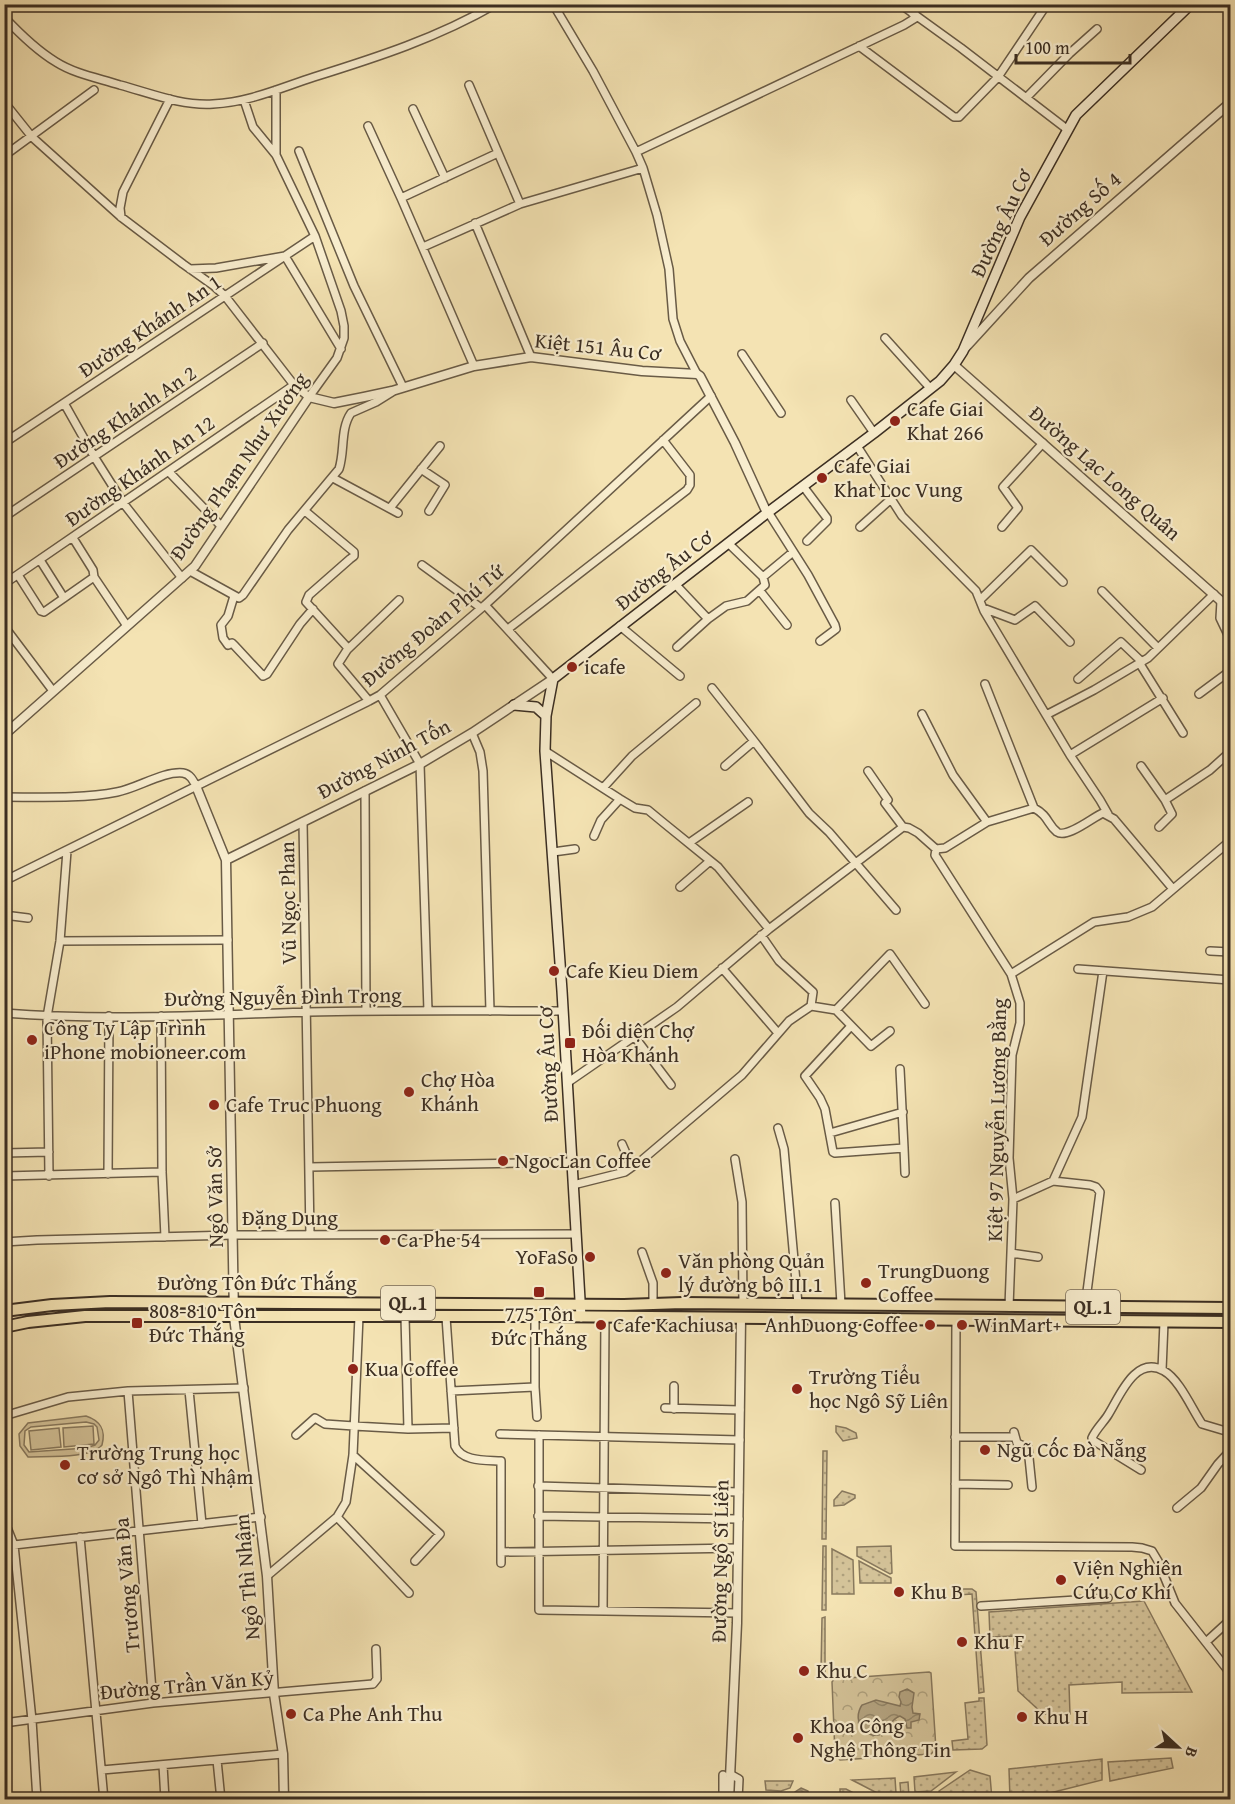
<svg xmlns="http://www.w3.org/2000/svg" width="1235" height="1804" viewBox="0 0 1235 1804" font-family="'Gentium Book Plus',serif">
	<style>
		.grass { fill: url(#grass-dots); stroke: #88795e; stroke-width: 1.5 }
		.park { fill: url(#park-crowns); stroke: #88795e; stroke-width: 1.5 }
		.pitch { fill: #d5c49a; stroke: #88795e; stroke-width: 1.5; fill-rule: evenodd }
		.water { fill: url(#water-waves); stroke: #84755c; stroke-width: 1.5 }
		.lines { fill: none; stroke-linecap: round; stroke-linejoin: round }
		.minor-casing { stroke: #695b46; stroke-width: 10 }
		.tertiary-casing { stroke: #695b46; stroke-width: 11 }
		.secondary-casing { stroke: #3b2e22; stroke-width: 12 }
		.trunk-casing { stroke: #3b2e22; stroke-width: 14 }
		.minor { stroke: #f8edce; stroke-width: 7 }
		.tertiary { stroke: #f8edce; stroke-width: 8 }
		.secondary { stroke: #f8edce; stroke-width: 9 }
		.trunk { stroke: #f4e3b3; stroke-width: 10 }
		.poi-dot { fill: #8f2418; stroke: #f8edce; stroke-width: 2 }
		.labels { text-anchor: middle; stroke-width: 4.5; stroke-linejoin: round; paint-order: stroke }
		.shield { fill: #f8edce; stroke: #746756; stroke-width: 1.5 }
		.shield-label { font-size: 20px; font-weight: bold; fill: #3b2e22 }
		.street-label { font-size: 21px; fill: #3b2e22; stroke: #f8edce }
		.poi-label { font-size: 21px; fill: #3b2e22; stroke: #f8edce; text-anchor: start }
	</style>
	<defs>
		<pattern id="grass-dots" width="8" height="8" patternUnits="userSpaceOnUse" patternTransform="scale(1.5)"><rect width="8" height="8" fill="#d5c49a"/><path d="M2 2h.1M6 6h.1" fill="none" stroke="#aea07d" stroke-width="1.8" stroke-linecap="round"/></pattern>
		<pattern id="park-crowns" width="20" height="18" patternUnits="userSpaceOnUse" patternTransform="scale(1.5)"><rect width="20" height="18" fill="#d5c49a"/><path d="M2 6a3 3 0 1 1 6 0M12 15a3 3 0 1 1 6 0" fill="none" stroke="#aea07d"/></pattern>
		<pattern id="water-waves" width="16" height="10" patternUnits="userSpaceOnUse" patternTransform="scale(1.5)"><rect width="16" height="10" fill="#b5a582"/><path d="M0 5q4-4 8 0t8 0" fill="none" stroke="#94876a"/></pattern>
	</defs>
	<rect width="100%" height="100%" fill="#f4e3b3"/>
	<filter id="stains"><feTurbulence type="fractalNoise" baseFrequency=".00333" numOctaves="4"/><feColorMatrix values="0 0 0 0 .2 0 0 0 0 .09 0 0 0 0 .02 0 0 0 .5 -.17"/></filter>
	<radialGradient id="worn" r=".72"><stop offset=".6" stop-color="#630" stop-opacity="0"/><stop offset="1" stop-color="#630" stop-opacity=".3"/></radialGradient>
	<path class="grass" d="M836,1426L846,1428L856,1433L857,1438L843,1441L836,1432Z
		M823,1451H827L826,1539H822Z
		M842,1491L855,1495V1498L844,1505L834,1506V1500Z
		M823,1546H826V1610H822Z
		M891,1546L892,1573L890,1574L857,1556V1547Z
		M832,1549L853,1560L854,1594H832Z
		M859,1561L891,1578V1583H860Z
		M957,1589H972L976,1592L984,1692L979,1693L972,1594L958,1595Z
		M1144,1601L1192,1692L1122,1693V1682L1069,1685L1070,1714H1043L1018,1691L1014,1636L990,1637L989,1612Z
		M825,1617V1672L821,1671L822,1618Z
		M979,1698H984L987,1745L982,1749L953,1750L952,1741L968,1739L965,1703L979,1701Z
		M1171,1758L1173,1768L1110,1781L1108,1762Z
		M1102,1759V1780L1038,1796L1010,1799L1009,1769Z
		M970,1770L990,1776L992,1799H940L939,1791Z
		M956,1772L931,1791L915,1792L914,1777Z
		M895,1778L896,1793L879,1794L852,1780Z
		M765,1781H793L790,1788L781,1791L766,1790Z
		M908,1782L909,1797L923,1796L918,1799H886L883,1798L901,1797L900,1783Z
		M840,1789H846L865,1799L861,1798L840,1799Z"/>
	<path class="park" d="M929,1672L931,1673L936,1749L931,1754L840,1760L835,1754L832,1682L834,1679Z"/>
	<path class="pitch" d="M86,1416C101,1421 106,1430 102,1445C91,1459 46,1456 28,1457L20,1446L19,1434L28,1423ZM86,1422L94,1424L97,1427L99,1440L95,1445L86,1448L29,1452L24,1445L25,1431L31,1427Z
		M93,1426L94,1444L64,1447L63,1428Z
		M59,1428L61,1447L31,1450L29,1431Z"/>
	<path class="water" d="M907,1689L914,1693L912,1707L913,1713L920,1714L919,1720L911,1722V1728H907L905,1719L900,1716C890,1719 891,1728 883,1733C869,1742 850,1723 862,1705L876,1700L900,1706L901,1702L899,1697L900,1692Z
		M801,1788L808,1791L809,1796L808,1799H794L795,1792Z"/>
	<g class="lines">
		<g class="minor-casing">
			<path id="minor" d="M553,4L593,71L636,152L643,168L657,215L669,269L673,319L680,341L697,374
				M900,4L961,48L1068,130
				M913,14L920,4
				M4,17C20,34 36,50 56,62C75,74 98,78 120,85C150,93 181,106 213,104C250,102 280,88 314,77C378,57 437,38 496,4
				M859,46L954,117H959L998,77L1047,4
				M469,85L520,204
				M276,90V155
				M1026,98L1069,54L1097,29
				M4,102L32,137L121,217L183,264L214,286L225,296L294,385L309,397L337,358L344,338V326L341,311L315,236L276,155L253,127L244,100
				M413,109L445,178
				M368,126L401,198L474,366
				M299,151L354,286L403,387
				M636,152L904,25L917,17
				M4,156L94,90
				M401,198L498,153
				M121,217L120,208L123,192L170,99
				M475,223L531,357
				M423,247L520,204L643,168
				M190,269L216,268L285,256L341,349
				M885,338L930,388
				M742,354L781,413
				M851,400L874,433
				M64,403L95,458L124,504L182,578
				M4,443L315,236
				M857,446L902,516L976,591L984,611L1070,755L1100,800L1108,814
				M421,469L445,485L429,511
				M169,472L221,526
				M333,478L398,513
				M803,486L827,518V521L807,541
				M390,508L440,446
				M305,511L354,552V556L350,559L309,595L306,602L347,647V650L338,664L369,701
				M768,512L808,575L835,625L836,629L820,641
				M4,517L263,343
				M860,527L891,499
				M1002,527L1018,508L1003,487L1043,443
				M40,560L64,598
				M422,565L481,608
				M190,571L239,598L243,595L288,530L339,469C345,451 340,429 351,413L376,402L392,392
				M18,575L41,611L44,612L94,577L93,570L73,538
				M94,577L127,626
				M763,577L793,552
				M4,584L294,385
				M675,584L708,619L726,606L747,601L765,585L763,577L728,543
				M760,591L787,625
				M1102,591L1158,648
				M234,596L228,616L221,625L223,638L228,645L232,643L234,645L263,676L267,674L300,624L313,609
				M980,600L1031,550L1063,582
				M1221,601L1220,618L1230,639
				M485,605L553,679
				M983,608L1015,620L1035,606L1070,642
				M4,626L53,691
				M620,626L680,676
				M508,629L687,490L690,485V475L663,440
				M677,647L708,619
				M347,650L399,600
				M1140,664L1183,733
				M1078,679L1121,642L1142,662
				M985,684L1034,808
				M712,688L754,741L809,813L829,832L896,910
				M1199,694L1230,671
				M380,695L420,764L428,1011
				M922,714L953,775L987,822
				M1046,715L1094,690L1148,658L1214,594
				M472,733L480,752L483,771L490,1011
				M545,751L620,799L635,808L648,810L665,824L718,867L769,929
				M1070,755L1163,698
				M725,766L754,741
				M1141,766L1165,800L1210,770L1230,752
				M868,771L888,800L885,803L903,827
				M603,788L632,756L696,703
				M365,791L366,1011
				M4,797C39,797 83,799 117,792C138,788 163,771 183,773C190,774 193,780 196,786
				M303,822L310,1235
				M1159,827L1172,814L1165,800
				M594,836L601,820L620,799
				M689,843L748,802
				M936,849L935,855L1011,974L1020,1003V1023L1012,1055L1009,1158L1013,1199L1009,1307
				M553,852L575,849
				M4,881L369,701L380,695L485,605L711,396
				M680,887L710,861
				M4,915L28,918
				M761,935L779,961L813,992L811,1006
				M60,941L228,940
				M1210,951L1230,952
				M722,968L778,1033
				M1078,969L1230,980
				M1011,974L1094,922L1128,917L1152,907L1230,841
				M811,1006L836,1010L871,1046L890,1031
				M836,1010L890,954L925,1004
				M4,1013C105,1021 208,1015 309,1012C393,1010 478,1011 563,1011
				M161,1016L162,1172L165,1237
				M851,1026L805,1076L820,1098L825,1109L833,1152L835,1153L904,1148L900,1069
				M634,1036L671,1085
				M567,1083L677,1007L769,929L903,827L909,828L918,833L936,849L945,848L987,822L1034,808C1049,816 1047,824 1057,832C1067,839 1093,817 1103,813L1114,819L1173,889
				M778,1128L784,1149L798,1304
				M830,1133L903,1112
				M622,1144L632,1167
				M904,1148L905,1173
				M4,1153L49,1152
				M735,1159L742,1202L743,1304
				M310,1167L572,1162
				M108,1174L109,1016
				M4,1176L162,1172
				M49,1176L47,1017L60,941L67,851
				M1053,1181L1090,1185L1096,1187L1100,1192L1085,1307
				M573,1185L625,1172L642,1160L742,1075L789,1021L811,1006
				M1013,1199L1053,1181L1082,1117L1103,971
				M835,1203L841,1304
				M4,1242L37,1240L234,1235L576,1234
				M642,1252L653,1283V1303
				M1011,1253L1038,1257
				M535,1316V1387L537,1417
				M405,1317L408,1429
				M446,1317L455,1446C462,1462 486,1460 501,1461V1563
				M956,1320L955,1546L1132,1547L1142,1548L1152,1551L1158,1561L1175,1603L1230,1673
				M1162,1370L1164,1322
				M189,1390L202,1524
				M128,1391L153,1703
				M451,1391L535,1387
				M665,1408L740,1410
				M674,1409V1386
				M4,1416L68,1397L128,1391L244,1388
				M1014,1432L1017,1443L1028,1448L1032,1487
				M500,1434L740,1440
				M296,1435L315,1418L325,1424L354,1426L408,1429L454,1428
				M539,1435V1610L737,1613
				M955,1437H1015
				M353,1455L440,1534L415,1561
				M1141,1470L1094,1441L1092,1438C1096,1429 1103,1423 1108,1415C1119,1398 1135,1354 1164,1371C1179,1379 1192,1409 1202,1424L1229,1432
				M955,1484L1008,1485
				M538,1486L739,1492
				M1177,1508L1201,1488L1218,1464L1230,1451
				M538,1516L739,1519
				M337,1517L409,1593
				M4,1520L14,1545L32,1720L37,1800
				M80,1537L104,1800
				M14,1545L261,1517
				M501,1552L738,1548
				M267,1576L337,1517L346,1502L353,1455L359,1316
				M981,1606L1108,1598
				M603,1611L605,1317
				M1206,1642L1230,1620
				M4,1723L153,1703L373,1684L377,1679L376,1649
				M217,1760L221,1800
				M163,1765L165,1800
				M102,1770L283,1754
				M730,1774L739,1779L738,1800
				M723,1800V1775"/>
		</g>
		<g class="tertiary-casing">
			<path id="tertiary" d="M965,348L1029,278L1230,103
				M954,365L1230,609
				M4,735L195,566L309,397L334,403L364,397L392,391L474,366L531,357L642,371L697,374L700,376L735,443L767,513
				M196,786L226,860L234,1317L267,1576L274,1694L283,1754L284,1800
				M226,860L420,764L472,733L553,679
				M729,1800L737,1623L741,1318"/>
		</g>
		<g class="secondary-casing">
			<path id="secondary" d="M514,705L536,707L546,716
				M581,1317L562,991L545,751L546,716L553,679L767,513L874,433L940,381L954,365L963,351L1020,217L1076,115L1191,4"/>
		</g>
		<g class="trunk-casing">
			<path id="trunk" d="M4,1311L52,1305L110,1302L624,1305L682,1303L1230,1308
				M4,1327L28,1322L85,1316H535L1230,1322"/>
		</g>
		<use href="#minor" class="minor"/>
		<use href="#tertiary" class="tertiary"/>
		<use href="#secondary" class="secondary"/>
		<use href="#trunk" class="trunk"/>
	</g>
	<g class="poi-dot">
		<circle cx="895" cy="421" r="6"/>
		<circle cx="822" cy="478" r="6"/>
		<circle cx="572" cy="667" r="6"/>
		<circle cx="554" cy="971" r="6"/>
		<circle cx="32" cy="1040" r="6"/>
		<rect x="564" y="1037" width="12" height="12" rx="3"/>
		<circle cx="409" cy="1092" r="6"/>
		<circle cx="214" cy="1105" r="6"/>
		<circle cx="503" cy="1161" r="6"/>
		<circle cx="385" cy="1240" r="6"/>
		<circle cx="590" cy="1257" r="6"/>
		<circle cx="666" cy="1273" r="6"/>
		<circle cx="866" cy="1283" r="6"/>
		<rect x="533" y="1286" width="12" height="12" rx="3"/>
		<rect x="131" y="1317" width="12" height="12" rx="3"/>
		<circle cx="601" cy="1325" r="6"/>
		<circle cx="930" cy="1325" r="6"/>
		<circle cx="962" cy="1325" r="6"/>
		<circle cx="353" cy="1369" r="6"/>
		<circle cx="797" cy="1389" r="6"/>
		<circle cx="985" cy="1450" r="6"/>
		<circle cx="65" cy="1465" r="6"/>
		<circle cx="1061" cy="1580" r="6"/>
		<circle cx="899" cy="1592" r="6"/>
		<circle cx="962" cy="1642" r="6"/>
		<circle cx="804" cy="1671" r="6"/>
		<circle cx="291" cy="1714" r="6"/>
		<circle cx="1022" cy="1717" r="6"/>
		<circle cx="798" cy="1738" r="6"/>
	</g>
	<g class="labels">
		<g class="shield">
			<rect x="381" y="1286" width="54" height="34" rx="4.5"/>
			<rect x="1066" y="1290" width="54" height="34" rx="4.5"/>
		</g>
		<g class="shield-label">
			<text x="408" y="1310">QL.1</text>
			<text x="1093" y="1314">QL.1</text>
		</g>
		<g class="street-label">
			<text transform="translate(1080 209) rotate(-41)" y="7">Đường Số 4</text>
			<text transform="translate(1001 223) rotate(-65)" y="7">Đường Âu Cơ</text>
			<text transform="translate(150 326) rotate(-34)" y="7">Đường Khánh An 1</text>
			<text transform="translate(598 347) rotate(6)" y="7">Kiệt 151 Âu Cơ</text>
			<text transform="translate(125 417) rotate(-34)" y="7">Đường Khánh An 2</text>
			<text transform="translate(239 466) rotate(-55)" y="7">Đường Phạm Như Xương</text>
			<text transform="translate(140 471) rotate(-35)" y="7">Đường Khánh An 12</text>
			<text transform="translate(1105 473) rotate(41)" y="7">Đường Lạc Long Quân</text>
			<text transform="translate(664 570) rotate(-38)" y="7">Đường Âu Cơ</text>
			<text transform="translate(433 625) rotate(-40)" y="7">Đường Đoàn Phú Tứ</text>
			<text transform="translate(384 759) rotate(-28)" y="7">Đường Ninh Tốn</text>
			<text transform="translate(288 903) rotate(-91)" y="7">Vũ Ngọc Phan</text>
			<text transform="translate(283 997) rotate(-1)" y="7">Đường Nguyễn Đình Trọng</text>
			<text transform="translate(548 1064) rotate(-93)" y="7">Đường Âu Cơ</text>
			<text transform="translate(997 1120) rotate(-89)" y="7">Kiệt 97 Nguyễn Lương Bằng</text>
			<text transform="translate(215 1197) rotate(-91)" y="7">Ngô Văn Sở</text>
			<text x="290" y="1225">Đặng Dung</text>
			<text x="257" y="1290">Đường Tôn Đức Thắng</text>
			<text transform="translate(720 1561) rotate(-89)" y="7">Đường Ngô Sĩ Liên</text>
			<text transform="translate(247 1577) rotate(-95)" y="7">Ngô Thì Nhậm</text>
			<text transform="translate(127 1585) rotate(-95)" y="7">Trương Văn Đa</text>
			<text transform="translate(187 1685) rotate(-5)" y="7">Đường Trần Văn Kỷ</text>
		</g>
		<g class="poi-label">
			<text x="907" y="416">Cafe Giai<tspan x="907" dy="24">Khat 266</tspan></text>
			<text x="834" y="473">Cafe Giai<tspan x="834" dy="24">Khat Loc Vung</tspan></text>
			<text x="584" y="674">icafe</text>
			<text x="566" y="978">Cafe Kieu Diem</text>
			<text x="44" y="1035">Công Ty Lập Trình<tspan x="44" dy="24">iPhone mobioneer.com</tspan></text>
			<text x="582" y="1038">Đối diện Chợ<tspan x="582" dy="24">Hòa Khánh</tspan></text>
			<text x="421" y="1087">Chợ Hòa<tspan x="421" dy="24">Khánh</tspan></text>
			<text x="226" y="1112">Cafe Truc Phuong</text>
			<text x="515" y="1168">NgocLan Coffee</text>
			<text x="397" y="1247">Ca Phe 54</text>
			<text x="578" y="1264" text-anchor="end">YoFaSo</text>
			<text x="678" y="1268">Văn phòng Quản<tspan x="678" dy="24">lý đường bộ III.1</tspan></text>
			<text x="878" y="1278">TrungDuong<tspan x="878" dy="24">Coffee</tspan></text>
			<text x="149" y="1318">808-810 Tôn<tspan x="149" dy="24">Đức Thắng</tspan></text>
			<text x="539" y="1321" text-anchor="middle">775 Tôn<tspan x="539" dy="24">Đức Thắng</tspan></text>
			<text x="613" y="1332">Cafe Kachiusa</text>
			<text x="918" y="1332" text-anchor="end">AnhDuong Coffee</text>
			<text x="974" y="1332">WinMart+</text>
			<text x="365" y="1376">Kua Coffee</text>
			<text x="809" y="1384">Trường Tiểu<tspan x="809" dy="24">học Ngô Sỹ Liên</tspan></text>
			<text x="997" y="1457">Ngũ Cốc Đà Nẵng</text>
			<text x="77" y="1460">Trường Trung học<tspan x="77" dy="24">cơ sở Ngô Thì Nhậm</tspan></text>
			<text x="1073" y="1575">Viện Nghiên<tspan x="1073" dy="24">Cứu Cơ Khí</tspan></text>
			<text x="911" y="1599">Khu B</text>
			<text x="974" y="1649">Khu F</text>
			<text x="816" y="1678">Khu C</text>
			<text x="303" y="1721">Ca Phe Anh Thu</text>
			<text x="1034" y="1724">Khu H</text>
			<text x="810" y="1733">Khoa Công<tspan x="810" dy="24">Nghệ Thông Tin</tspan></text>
		</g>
	</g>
	<rect width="1235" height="1804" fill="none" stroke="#f4e3b3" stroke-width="24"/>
	<rect x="6" y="6" width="1223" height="1792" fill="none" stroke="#3b2e22" stroke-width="3"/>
	<rect x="12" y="12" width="1211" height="1780" fill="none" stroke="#3b2e22" stroke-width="1.5"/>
	<g transform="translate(1178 1747) rotate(112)" stroke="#f8edce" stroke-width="4.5" paint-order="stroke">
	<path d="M0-4.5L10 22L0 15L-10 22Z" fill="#3b2e22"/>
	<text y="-9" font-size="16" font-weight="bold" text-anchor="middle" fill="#3b2e22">B</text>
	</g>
	<path d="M1016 54v9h114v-9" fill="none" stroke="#3b2e22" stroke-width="3"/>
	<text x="1025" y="54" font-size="18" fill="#3b2e22" stroke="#f8edce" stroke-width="4.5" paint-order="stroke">100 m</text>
	<rect width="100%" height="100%" filter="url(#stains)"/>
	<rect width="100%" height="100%" fill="url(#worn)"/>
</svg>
